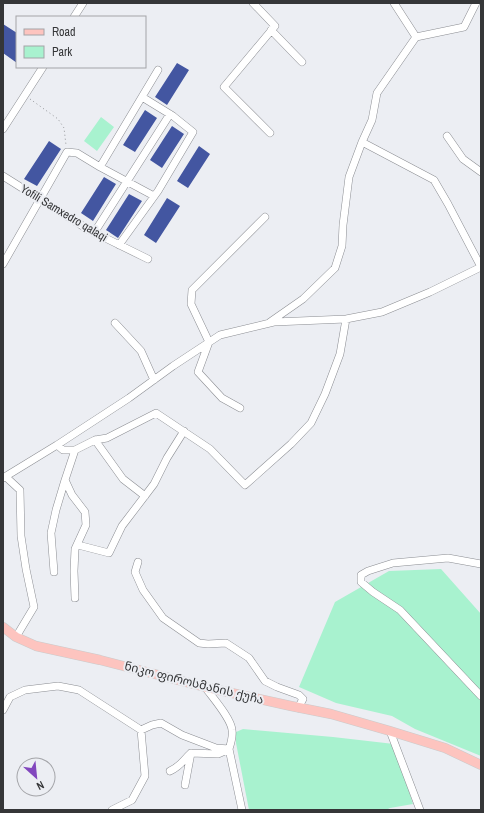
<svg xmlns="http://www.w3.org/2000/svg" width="484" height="813" viewBox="0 0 484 813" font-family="'Archivo Narrow','Noto Sans Georgian',sans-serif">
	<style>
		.green { fill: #a8f2cf }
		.building { fill: #4356a1 }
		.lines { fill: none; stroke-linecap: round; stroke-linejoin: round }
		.minor-casing { stroke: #8b8d92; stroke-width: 8 }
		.major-casing { stroke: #cacbcb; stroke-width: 10 }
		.path { stroke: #939598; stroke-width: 1; stroke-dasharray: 1 3; stroke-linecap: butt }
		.minor { stroke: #fff; stroke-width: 7 }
		.major { stroke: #fdc4bf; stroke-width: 9 }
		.labels { text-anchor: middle; stroke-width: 4; stroke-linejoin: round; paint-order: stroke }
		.street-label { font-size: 12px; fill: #353638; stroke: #eceef3 }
	</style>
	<rect width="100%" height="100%" fill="#eceef3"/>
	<path class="green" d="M101,117L114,127L97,151L84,141Z
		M441,569L481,614V756L415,729L392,716L336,703L299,687L335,602L389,571Z
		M243,729L333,737L394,744L413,804L390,808L386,810H249L236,743V732Z"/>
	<path class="building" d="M3,24L17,33V63L3,53Z
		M177,63L189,70L167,105L155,97Z
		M145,110L157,118L135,152L123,145Z
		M172,126L184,134L162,168L150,160Z
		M49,141L61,149L37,186L24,179Z
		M199,146L210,154L188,188L177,181Z
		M104,177L116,184L93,221L81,213Z
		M129,194L142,201L118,238L106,230Z
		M167,198L180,206L156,243L144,235Z"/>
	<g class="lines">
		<g class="minor-casing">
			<path id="minor" d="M253,3L275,26L224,87L270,133
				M394,3L416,37
				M74,17L83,3
				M271,30L302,62
				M3,129L43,67
				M447,136L463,159L481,172
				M362,142L434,180L448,204L481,267
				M100,167L158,70
				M3,176L89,230L148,259
				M94,233L170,114
				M119,245L158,191L193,132L173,116L142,97
				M3,264L67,152L77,153L100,167L154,196
				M270,322L303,299L335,268L342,246L343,225L349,177L362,142L372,120L377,93L416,37L464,27L476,3
				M115,323L141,351L154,380
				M240,408L222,398L198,372L209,342L191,304L192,290L265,217
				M95,440L123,479L145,496
				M57,445L63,450H75L95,440L107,438L156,413L210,449L245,485L291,444L311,423L325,394L340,354L346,319
				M75,450L65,480L72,495L85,512L86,525L75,549L74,571L75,598
				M6,477L20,490L21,536L26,569L34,607L16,637
				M3,478L57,445L129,398L173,366L220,335L274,322L346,319L382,312L430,292L481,267
				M78,545L109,553L122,526L154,484L167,458L184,431
				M138,562L135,572L143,590L163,618L199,643L208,644L226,643L249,658L265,681L277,687L299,695L303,699L298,708
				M481,564L448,558L393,563L368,571L361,575V582L373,592L400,610L481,696
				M54,572L51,533L56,510L65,480
				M205,687C212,697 231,718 232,730C233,736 231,743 229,749L242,810
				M3,710L10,697L25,690L58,686L79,690L141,730L145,776L132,800L112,810
				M141,730L152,725L161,723L182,735L216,748L229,749
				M390,731L420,810
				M170,771C181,766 183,760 191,753L218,754L227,750
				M185,785L191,753"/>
		</g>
		<g class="major-casing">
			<path id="major" d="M3,627L16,637L36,646L100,660L205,687L291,706L331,714L390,731L445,748L481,765"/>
		</g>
		<path class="path" d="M30,99L58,119L64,128L66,145"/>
		<use href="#minor" class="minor"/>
		<use href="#major" class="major"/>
	</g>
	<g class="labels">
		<g class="street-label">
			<text transform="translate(64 213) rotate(31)" y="4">Yofili Samxedro qalaqi</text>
			<text transform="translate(194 683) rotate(14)" y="4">ნიკო ფიროსმანის ქუჩა</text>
		</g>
	</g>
	<rect width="484" height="813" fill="none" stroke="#353638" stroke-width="8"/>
	<rect x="16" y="16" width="130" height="52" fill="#eceef3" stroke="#a3a4a8"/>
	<rect x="24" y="29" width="20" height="6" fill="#fdc4bf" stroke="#a3a4a8"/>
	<text x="52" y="36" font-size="12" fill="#353638">Road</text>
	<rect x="24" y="46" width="20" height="12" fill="#a8f2cf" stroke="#a3a4a8"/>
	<text x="52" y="56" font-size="12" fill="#353638">Park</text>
	<g transform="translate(36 777) rotate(153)"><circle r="19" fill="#eceef3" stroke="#a3a4a8"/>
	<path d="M0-3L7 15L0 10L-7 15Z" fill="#8247be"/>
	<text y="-6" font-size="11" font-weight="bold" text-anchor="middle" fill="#353638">N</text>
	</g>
</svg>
